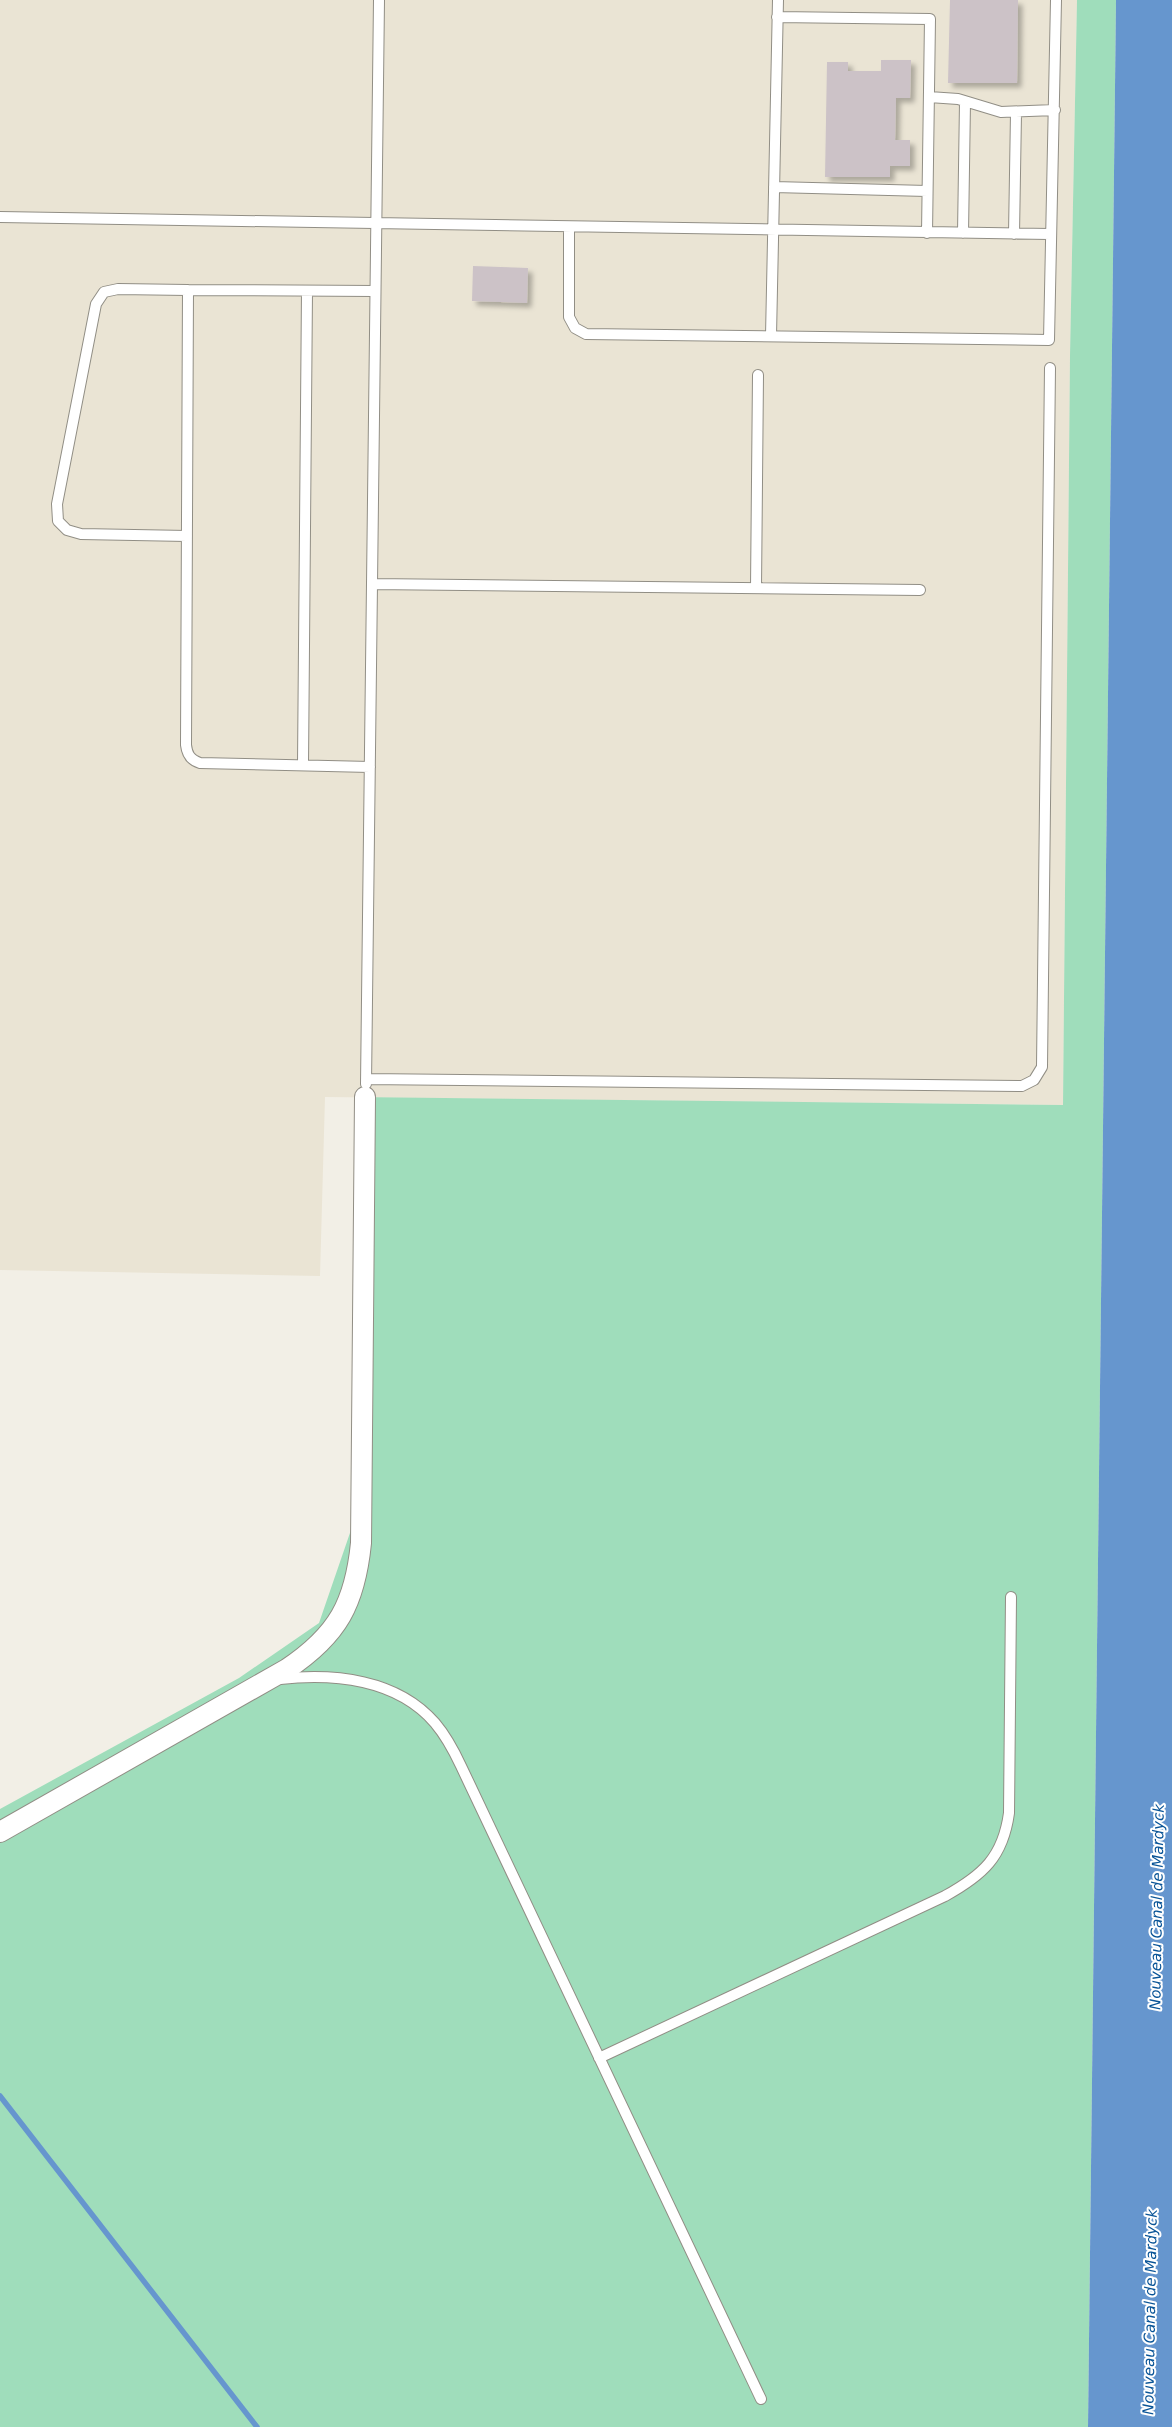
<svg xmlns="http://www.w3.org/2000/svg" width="1172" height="2427" viewBox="0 0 1172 2427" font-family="'DejaVu Sans',sans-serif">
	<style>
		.built { fill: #eae4d4 }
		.green { fill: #9fddbb }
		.water { fill: #6696ce }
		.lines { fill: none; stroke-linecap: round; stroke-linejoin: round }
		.stream { stroke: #6696ce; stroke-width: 5.5 }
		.building { fill: #ccc2c7; filter: url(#shadow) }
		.lane-casing { stroke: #918e85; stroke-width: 12 }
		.street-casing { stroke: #918e85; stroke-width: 22 }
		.lane { stroke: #fff; stroke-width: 10 }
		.street { stroke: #fff; stroke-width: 20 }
		.labels { text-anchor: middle; stroke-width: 4; stroke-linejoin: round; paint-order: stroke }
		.water-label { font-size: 15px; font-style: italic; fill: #095497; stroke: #fff }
	</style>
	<defs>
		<filter id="shadow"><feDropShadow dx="4.5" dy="4.5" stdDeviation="2.5" flood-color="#0004"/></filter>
	</defs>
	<rect width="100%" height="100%" fill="#f2efe6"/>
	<path class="built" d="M0,0H1077L1070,356L1063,1105L325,1097L320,1276L0,1270Z"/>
	<path class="green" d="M1077,0H1116L1088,2427H0V1809L239,1678L319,1623L351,1530L355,1097L1063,1105L1070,356Z"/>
	<path class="water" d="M1116,0H1172V2427H1088Z"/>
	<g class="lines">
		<path class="stream" d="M0,2096L257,2427"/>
	</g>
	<path class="building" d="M950,0H1018L1017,83H948Z
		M881,60H911L910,98H896L895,140H910V166H890V177H825L827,62H848V71H881Z
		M473,266L528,268L527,303L472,301Z"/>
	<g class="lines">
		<g class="lane-casing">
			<path id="lane" d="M777,17L930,19L927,233
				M929,97L958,99L1001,112L1055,110
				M774,187L927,191
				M0,217L1050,234
				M569,227V317L575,328L586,334L1049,340L1056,0
				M963,233L965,102
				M1014,234L1016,113
				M771,336L778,0
				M187,536L81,534L67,530L58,521L57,504L96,304L104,292L118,289L188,290
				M372,584L920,590
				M756,588L758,375
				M303,765L307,291
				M370,767L200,763C190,760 187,754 186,745L188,290L375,291
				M366,1079L1022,1086L1034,1080L1042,1067L1050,368
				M366,1084L379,0
				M280,1679C334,1673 397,1679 435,1723C446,1736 454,1751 461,1766L761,2399
				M599,2058L945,1896C983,1875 1003,1857 1009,1813L1011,1597"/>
		</g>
		<g class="street-casing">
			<path id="street" d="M0,1832L287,1669C338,1635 355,1603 361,1543L365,1097"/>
		</g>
		<use href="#lane" class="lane"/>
		<use href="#street" class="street"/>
	</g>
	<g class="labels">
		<g class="water-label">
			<text transform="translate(1157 1907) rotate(-89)" y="5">Nouveau Canal de Mardyck</text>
			<text transform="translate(1150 2312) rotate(-89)" y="5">Nouveau Canal de Mardyck</text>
		</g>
	</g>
</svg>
